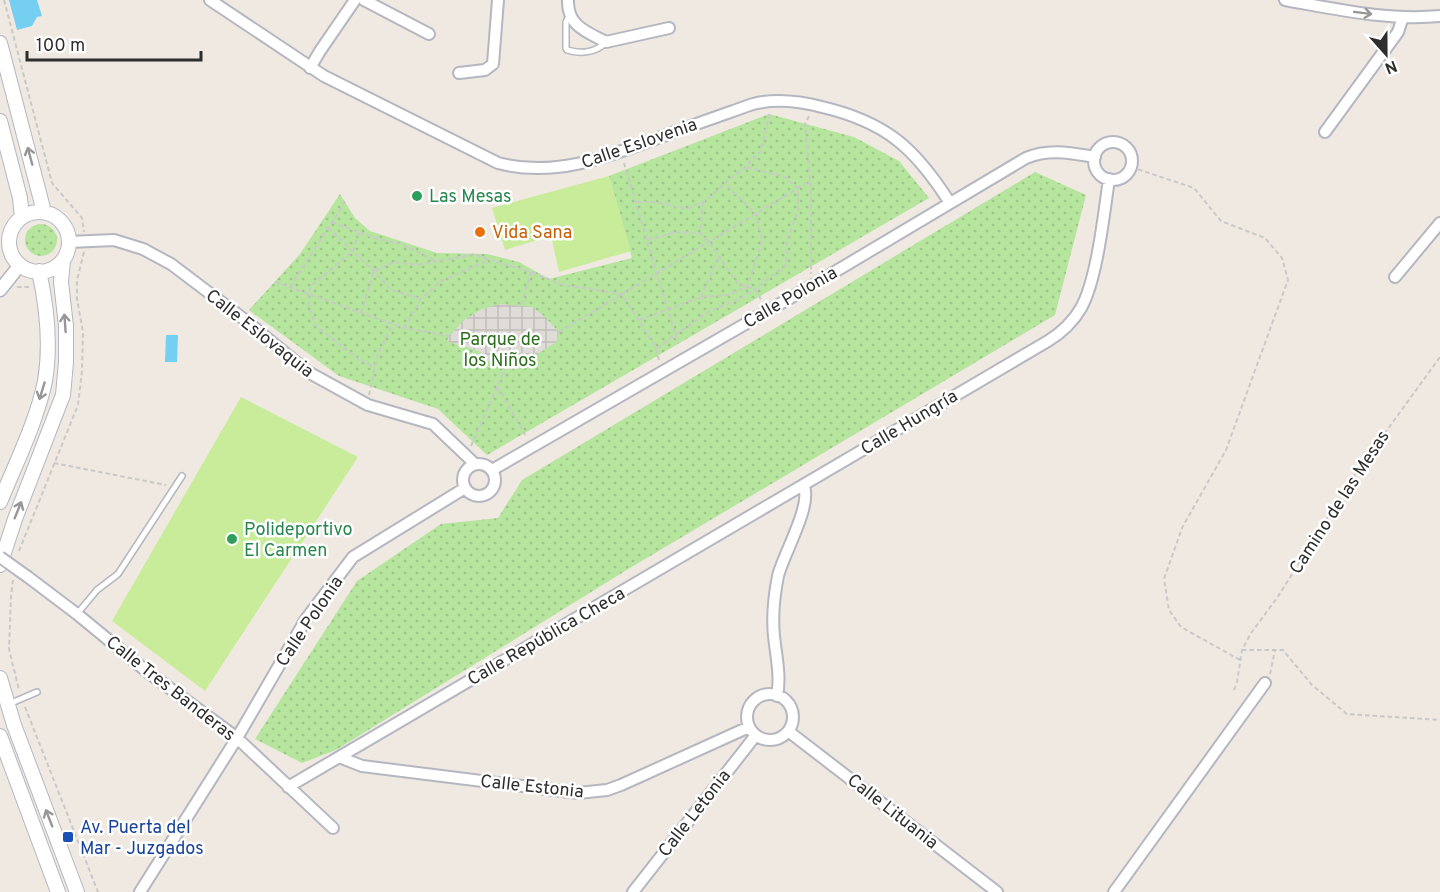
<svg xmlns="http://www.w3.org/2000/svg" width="1440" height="892" viewBox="0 0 1440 892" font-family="Overpass,sans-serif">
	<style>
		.grass { fill: url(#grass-dots) }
		.pitch { fill: #c9ec9a }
		.plaza { fill: url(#plaza-grid) }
		.water { fill: #75cff0 }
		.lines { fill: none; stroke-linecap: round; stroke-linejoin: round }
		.service-casing { stroke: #b4b7c1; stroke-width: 8 }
		.minor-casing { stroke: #b4b7c1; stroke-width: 14 }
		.tertiary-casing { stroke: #b4b7c1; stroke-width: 15 }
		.secondary-casing { stroke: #b4b7c1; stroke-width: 16 }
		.path { stroke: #c9c9c9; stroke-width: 2; stroke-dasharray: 4.5 3; stroke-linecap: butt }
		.service { stroke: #fff; stroke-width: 5 }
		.minor { stroke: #fff; stroke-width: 10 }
		.tertiary { stroke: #fff; stroke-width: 12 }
		.secondary { stroke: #fff; stroke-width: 14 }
		.minor-bridge-casing { stroke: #b4b7c1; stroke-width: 14; stroke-linecap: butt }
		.minor-bridge { stroke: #fff; stroke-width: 10 }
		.oneway { stroke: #969696 }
		.leisure-dot { fill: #2e9e5b; stroke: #fff; stroke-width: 2 }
		.food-dot { fill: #e8710a; stroke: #fff; stroke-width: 2 }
		.transit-dot { fill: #1a4fb4; stroke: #fff; stroke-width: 2 }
		.labels { text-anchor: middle; stroke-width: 5; stroke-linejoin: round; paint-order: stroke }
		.street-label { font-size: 18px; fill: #2e2e2e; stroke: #fff }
		.leisure-label { font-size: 18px; fill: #27864d; stroke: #fff; text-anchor: start }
		.food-label { font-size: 18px; fill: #c56008; stroke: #fff; text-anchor: start }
		.park-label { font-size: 18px; fill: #2c6e1b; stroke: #fff }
		.transit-label { font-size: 18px; fill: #164399; stroke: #fff; text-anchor: start }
	</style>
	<defs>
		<pattern id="grass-dots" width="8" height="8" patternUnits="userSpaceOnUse" patternTransform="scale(1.5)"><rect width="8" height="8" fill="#b6e59e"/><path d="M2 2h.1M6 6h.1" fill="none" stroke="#9dc588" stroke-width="1.8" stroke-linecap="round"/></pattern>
		<pattern id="plaza-grid" width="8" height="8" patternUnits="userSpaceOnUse" patternTransform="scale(1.5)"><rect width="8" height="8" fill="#dfdcd8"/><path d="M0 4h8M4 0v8" fill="none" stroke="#c0bdba"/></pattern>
	</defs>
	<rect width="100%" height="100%" fill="#efe9e1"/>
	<path class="grass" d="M769,114L854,137L899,161L929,198L487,455L438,409L339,376L249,310L300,254L340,194L355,218L370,231L437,253L487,254L519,262L549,279L632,258L609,176Z
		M1035,172L1086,195L1055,315L625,571L336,750L302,763L255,739L357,581L441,524L498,518L522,480Z
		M25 240a16 16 0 1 1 32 0a16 16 0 1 1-32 0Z"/>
	<path class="pitch" d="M609,176L631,251L559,272L551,236L505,250L492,208Z
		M241,397L358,457L205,691L112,621Z"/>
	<path class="plaza" d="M500,304L532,307L544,316L559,332L556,342L515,369H505L479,356L481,352L447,341L449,336L464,320L482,309Z"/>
	<path class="water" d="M9,0H37L42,16L37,17L32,26L17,30Z
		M166,335H178L177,362H165Z"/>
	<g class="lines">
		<g class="service-casing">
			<path id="service" d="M569,16L566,22V48L567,50C580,54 596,53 606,42
				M77,614L97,590L118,574L182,476
				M9,704L37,692"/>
		</g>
		<g class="minor-casing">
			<path id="minor" d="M210,0L324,76L498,163C554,178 607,157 658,138C690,126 722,115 753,104C776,98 799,101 822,107C886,122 915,148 950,203
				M364,0L429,34
				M568,0C567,26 587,32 606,42L669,28
				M1285,0C1336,9 1388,21 1440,16
				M310,68L320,51L355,0
				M459,73L485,70L493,64L498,0
				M1325,132L1398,32L1403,17
				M1094 161a19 19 0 1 1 38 0a19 19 0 1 1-38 0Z
				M69,242L114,240L143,249L171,264L245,320L308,372L368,405L433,424L475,464
				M1395,277L1440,223
				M463 480a16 16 0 1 1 32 0a16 16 0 1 1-32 0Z
				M492,470L811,286L1026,158C1049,148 1071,153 1095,157
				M28,577L77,614L145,670L237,738L333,828
				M747 717a23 23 0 1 1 46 0a23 23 0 1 1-46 0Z
				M777,696C781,676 776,656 774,636C772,616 774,596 778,576C783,555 814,502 803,485L1048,341C1061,333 1073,322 1081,308C1097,280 1104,213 1109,179
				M788,731L997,892
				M339,757L362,766L578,793L607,790L621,785L749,727
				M288,787L803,485
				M140,892L237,738L306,619L353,557L465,488
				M633,892L756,735
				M1114,892L1265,683"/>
		</g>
		<g class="tertiary-casing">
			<path id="tertiary" d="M0,290L20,265"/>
		</g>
		<g class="secondary-casing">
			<path id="secondary" d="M0,43L44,212
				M0,121L20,198L22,217
				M9 242a30 30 0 1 1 60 0a30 30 0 1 1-60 0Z
				M0,502C15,465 37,421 45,381C51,345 47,307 39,271
				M0,565L15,519L63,395L66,362V326L61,282L63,260
				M0,678L14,725L77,892
				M0,736L58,892"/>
		</g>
		<path class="path" d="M4,0L52,183L82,218L84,232
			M809,116L805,124L811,192V274
			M624,163L678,344
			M1131,167L1194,188L1221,221L1265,238L1282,258L1288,280L1226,450L1182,528L1164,579L1169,610L1181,627L1240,660
			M636,202H655L687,209L703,202L746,166L761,151L770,112
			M703,202L700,233L709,242L738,284L755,289L762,301
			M332,222L374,238L401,244L435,261
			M328,228L374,271L391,290L421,299
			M359,233L353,251L312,285L308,294L310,310L316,326L357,358L375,368
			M647,240L676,232L700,233
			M275,282L404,328L449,336
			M17,287H30
			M290,287L345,202
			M701,297L719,256
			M521,305L531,272
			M361,313L374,271L394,262L416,265L475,254L489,260
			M639,320L701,297L727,295L747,287L762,241L756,214L725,184
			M404,328L421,299L441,281L489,260L531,272L563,285L622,294L656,348L659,360
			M559,332L810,181
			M657,348L706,313L739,299L755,289L786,265L787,241L798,210V188L785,177L745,167
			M497,386L527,438
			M369,395L377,356L393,324
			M471,446L505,369
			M54,463L166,485
			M19,551L78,405L82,371L83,332L77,299V280L84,252
			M13,580L11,596L9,649L19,690
			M1242,650H1283L1312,685L1347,714L1440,720
			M1270,674L1275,650
			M1234,690L1237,682L1242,650L1251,633L1277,598L1356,473L1440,357
			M25,707L98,892"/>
		<use href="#service" class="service"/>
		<use href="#minor" class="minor"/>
		<use href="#tertiary" class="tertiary"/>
		<use href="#secondary" class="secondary"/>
		<g class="minor-bridge-casing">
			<path id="minor-bridge" d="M0,557L28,577"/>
		</g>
		<use href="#minor-bridge" class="minor-bridge"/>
	</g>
	<defs><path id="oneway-shaft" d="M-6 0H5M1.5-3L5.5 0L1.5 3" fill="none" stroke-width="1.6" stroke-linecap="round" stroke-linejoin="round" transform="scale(1.5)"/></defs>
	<g class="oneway">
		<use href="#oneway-shaft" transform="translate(1363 13) rotate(7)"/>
		<use href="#oneway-shaft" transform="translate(30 156) rotate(-105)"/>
		<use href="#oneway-shaft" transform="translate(65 323) rotate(-94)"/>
		<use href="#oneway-shaft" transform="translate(42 391) rotate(107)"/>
		<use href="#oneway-shaft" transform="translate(18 510) rotate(-68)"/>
		<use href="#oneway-shaft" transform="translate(49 818) rotate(-111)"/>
	</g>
	<g class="leisure-dot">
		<circle cx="417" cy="196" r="6"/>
		<circle cx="232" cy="539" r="6"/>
	</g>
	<circle class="food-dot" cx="480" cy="232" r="6"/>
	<rect class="transit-dot" x="62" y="831" width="12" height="12" rx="3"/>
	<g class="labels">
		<g class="street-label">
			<text transform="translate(639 143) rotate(-19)" y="6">Calle Eslovenia</text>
			<text transform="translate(790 297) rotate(-30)" y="6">Calle Polonia</text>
			<text transform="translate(260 333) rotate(38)" y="6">Calle Eslovaquia</text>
			<text transform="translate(909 422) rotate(-31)" y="6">Calle Hungría</text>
			<text transform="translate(1339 502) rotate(-57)" y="6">Camino de las Mesas</text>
			<text transform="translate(309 621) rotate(-56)" y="6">Calle Polonia</text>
			<text transform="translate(546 636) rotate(-30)" y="6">Calle República Checa</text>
			<text transform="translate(171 688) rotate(38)" y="6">Calle Tres Banderas</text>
			<text transform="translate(532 786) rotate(6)" y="6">Calle Estonia</text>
			<text transform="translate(893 811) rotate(38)" y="6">Calle Lituania</text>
			<text transform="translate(694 813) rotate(-52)" y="6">Calle Letonia</text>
		</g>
		<g class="leisure-label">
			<text x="429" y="202">Las Mesas</text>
			<text x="244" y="535">Polideportivo<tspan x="244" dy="21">El Carmen</tspan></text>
		</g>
		<g class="food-label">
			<text x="492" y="238">Vida Sana</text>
		</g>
		<g class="park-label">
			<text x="500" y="345">Parque de<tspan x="500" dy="21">los Niños</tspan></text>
		</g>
		<g class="transit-label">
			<text x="80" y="833">Av. Puerta del<tspan x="80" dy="21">Mar - Juzgados</tspan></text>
		</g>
	</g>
	<g transform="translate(1386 54) rotate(159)" stroke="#ffffff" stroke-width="4.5" paint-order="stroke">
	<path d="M0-4.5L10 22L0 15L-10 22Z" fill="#2e2e2e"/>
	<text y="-9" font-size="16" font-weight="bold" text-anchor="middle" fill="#2e2e2e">N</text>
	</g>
	<path d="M27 51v9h174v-9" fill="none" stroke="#2e2e2e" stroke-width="3"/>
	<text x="36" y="51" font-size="18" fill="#2e2e2e" stroke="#ffffff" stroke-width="4.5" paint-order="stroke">100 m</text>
</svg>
